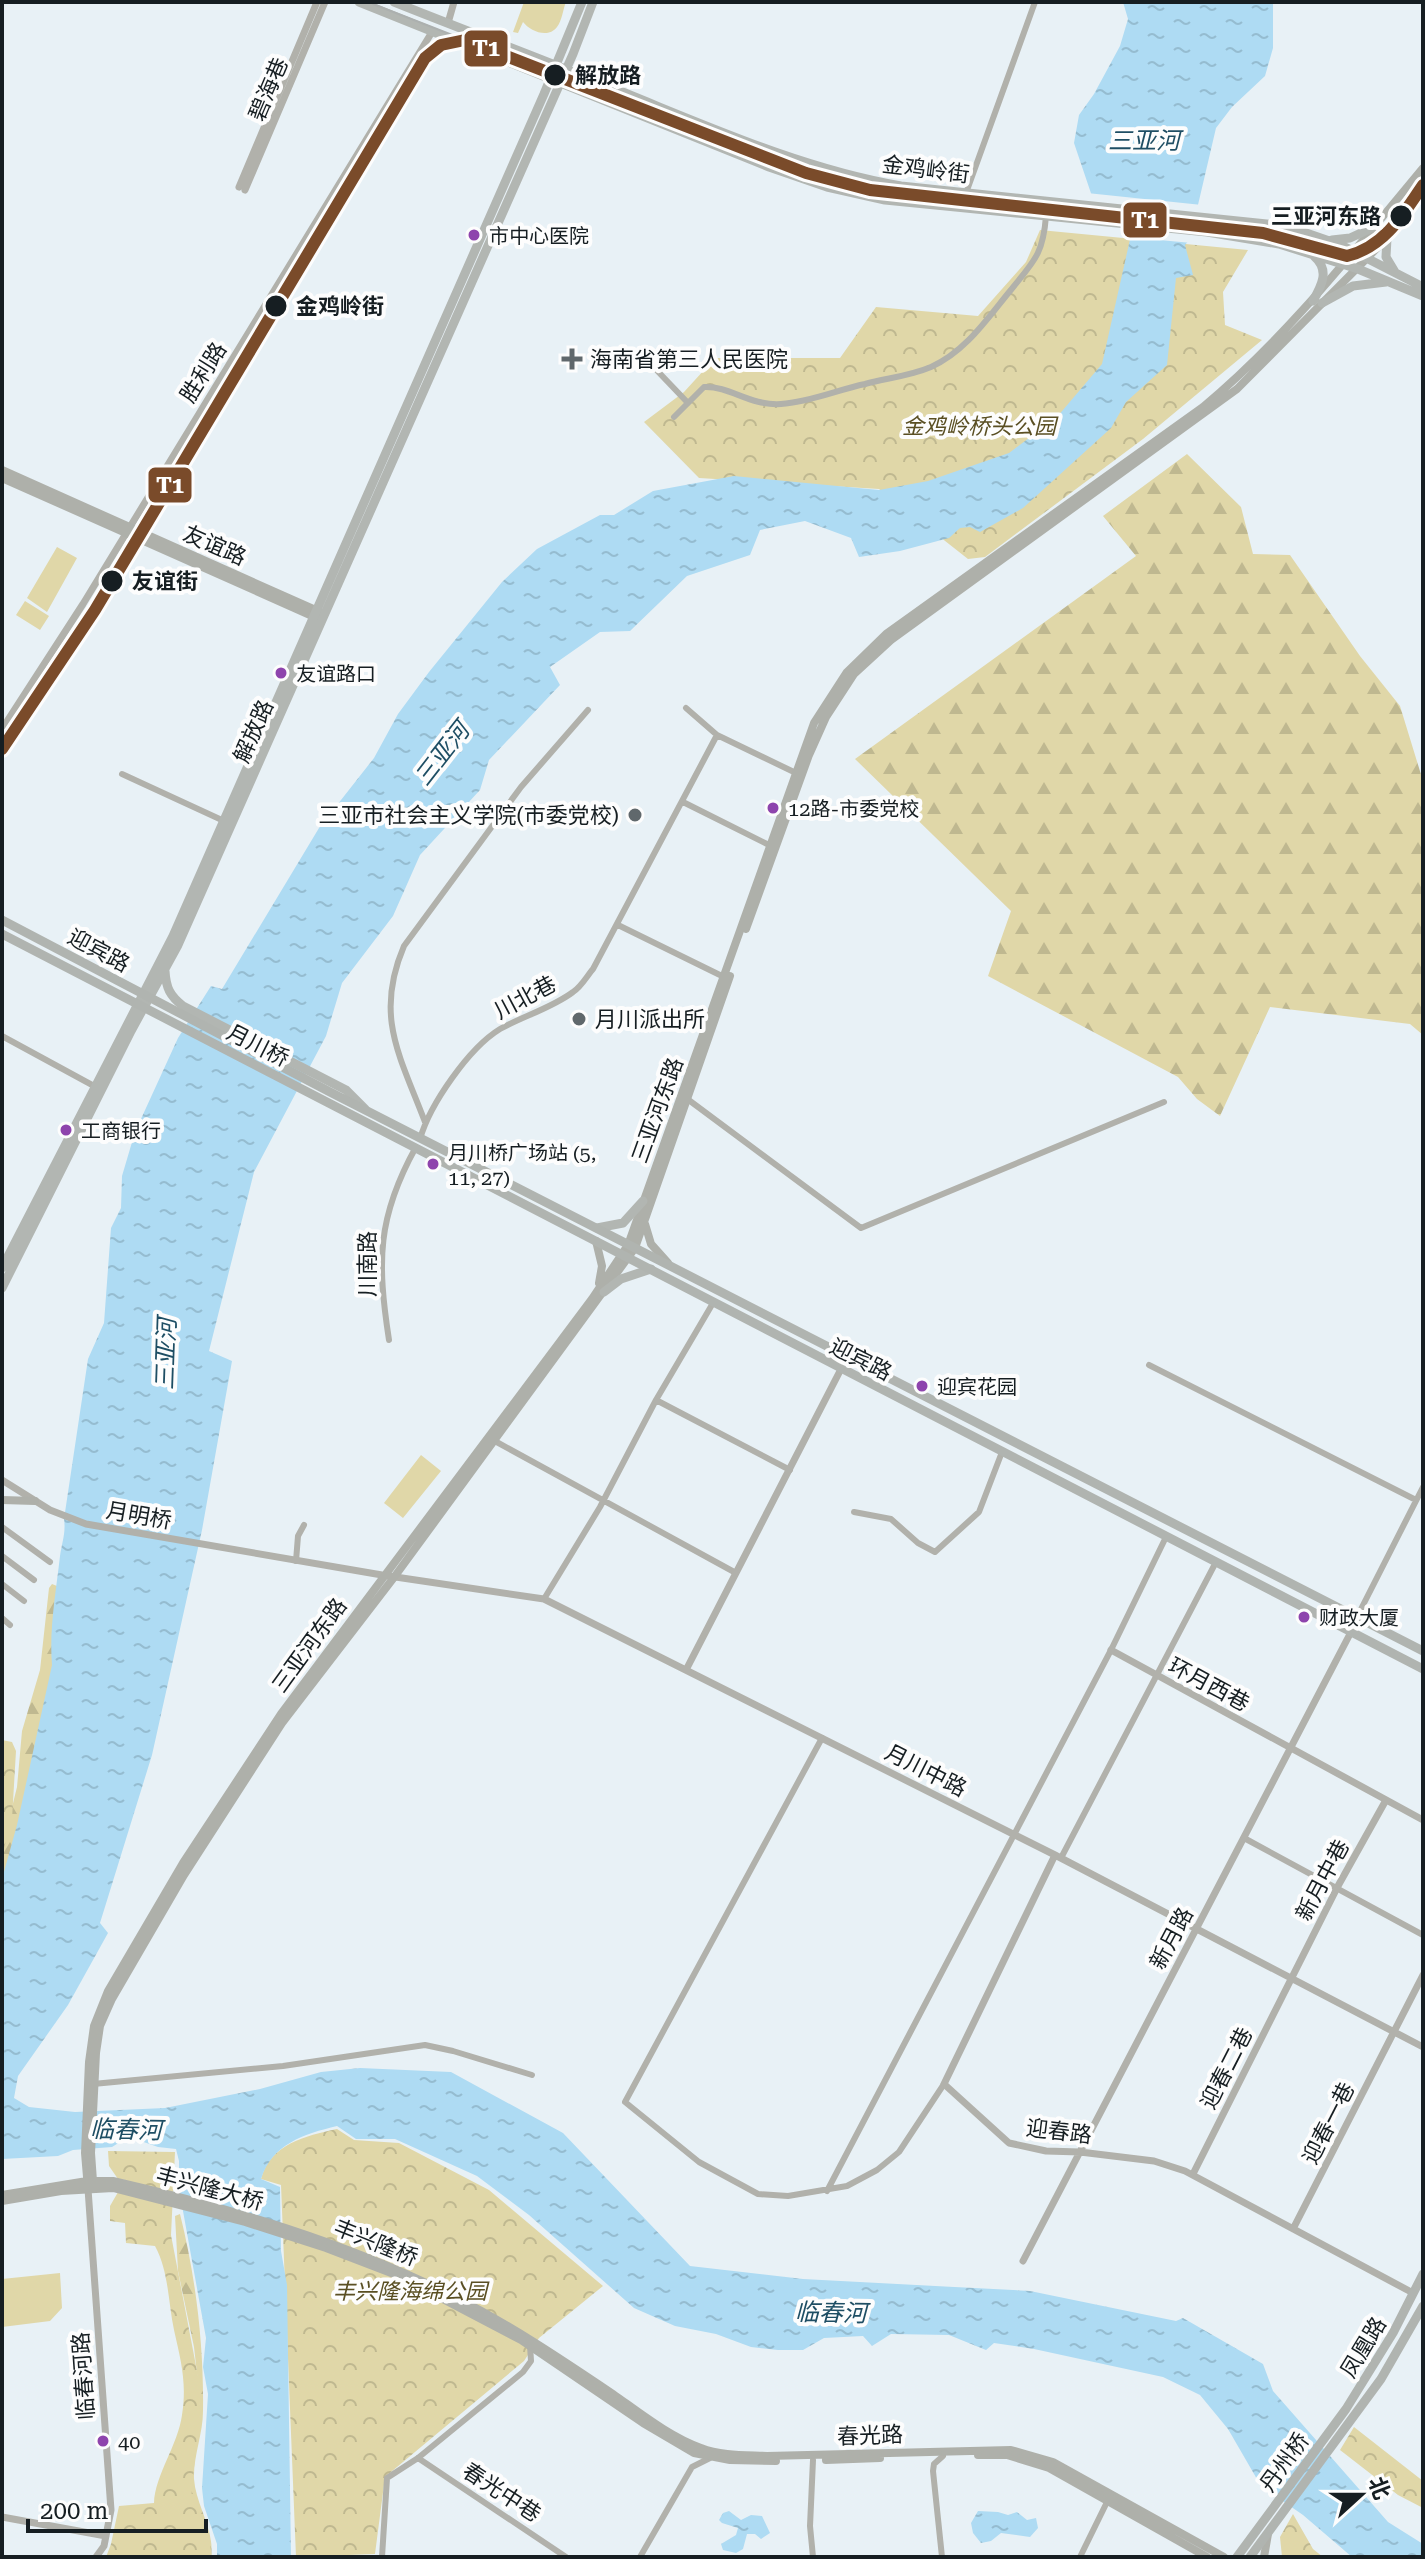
<svg xmlns="http://www.w3.org/2000/svg" width="1425" height="2559" viewBox="0 0 1425 2559" font-family="'Roboto Serif','Noto Sans SC',serif">
	<style>
		.grass { fill: #e0d7a8 }
		.forest { fill: url(#forest-firs) }
		.park { fill: url(#park-crowns) }
		.water { fill: url(#water-ripples) }
		.pier { fill: #e8f1f6 }
		.lines { fill: none; stroke-linecap: round; stroke-linejoin: round }
		.minor { stroke: #b1b1ab; stroke-width: 6 }
		.tertiary { stroke: #b1b1ab; stroke-width: 7 }
		.secondary { stroke: #aeb0aa; stroke-width: 8 }
		.primary { stroke: #b2b6b2; stroke-width: 9 }
		.trunk { stroke: #b0b4b0; stroke-width: 9 }
		.tram { stroke: #acb0af; stroke-width: 2 }
		.rail-1-casing { stroke: #fdfdfd; stroke-width: 18 }
		.rail-1 { stroke: #7a4b2a; stroke-width: 12 }
		.stop-dot { fill: #161e22; stroke: #fdfdfd; stroke-width: 3 }
		.bus-dot { fill: #8e44ad; stroke: #fdfdfd; stroke-width: 3 }
		.poi-dot { fill: #60686c; stroke: #fdfdfd; stroke-width: 3 }
		.labels { text-anchor: middle; stroke-width: 8; stroke-linejoin: round; paint-order: stroke }
		.bus-label { font-size: 20px; fill: #161e22; stroke: #fdfdfd; text-anchor: start }
		.stop-label { font-size: 22px; font-weight: bold; fill: #161e22; stroke: #fdfdfd; text-anchor: start }
		.street-label { font-size: 22px; fill: #161e22; stroke: #fdfdfd }
		.poi-label { font-size: 22px; fill: #161e22; stroke: #fdfdfd; text-anchor: start }
		.park-label { font-size: 22px; font-style: italic; fill: #5a4f23; stroke: #fdfdfd }
		.water-label { font-size: 24px; font-style: italic; fill: #1e4e64; stroke: #fdfdfd }
		.line-badge { stroke: #fdfdfd; stroke-width: 3 }
		.badge-label { font-size: 22px; text-anchor: middle; font-weight: bold; fill: #fff }
	</style>
	<defs>
		<pattern id="forest-firs" width="22" height="20" patternUnits="userSpaceOnUse" patternTransform="scale(2)"><rect width="22" height="20" fill="#e0d7a8"/><path d="M5 1l3.5 6h-7zM16 11l3.5 6h-7z" fill="#bfb890"/></pattern>
		<pattern id="park-crowns" width="20" height="18" patternUnits="userSpaceOnUse" patternTransform="scale(2)"><rect width="20" height="18" fill="#e0d7a8"/><path d="M2 6a3 3 0 1 1 6 0M12 15a3 3 0 1 1 6 0" fill="none" stroke="#bfb890"/></pattern>
		<pattern id="water-ripples" width="26" height="14" patternUnits="userSpaceOnUse" patternTransform="scale(2)"><rect width="26" height="14" fill="#aedbf3"/><path d="M2 4q2-2 4 0t4 0M15 11q2-2 4 0t4 0" fill="none" stroke="#95bcd0"/></pattern>
	</defs>
	<rect width="100%" height="100%" fill="#e8f1f6"/>
	<path class="grass" d="M524,2H566C563,9 562,21 557,27C548,39 530,31 523,22L518,33L513,32Z
		M57,547L77,558L47,612L27,598Z
		M25,601L49,616L40,630L16,615Z
		M421,1455L441,1471L403,1518L384,1503Z
		M60,2273L62,2308L50,2321L2,2327V2279Z"/>
	<path class="forest" d="M1187,454L1241,507L1253,554L1290,555L1360,656L1400,706L1423,781V1035L1410,1024L1270,1007L1220,1116L1197,1099L1178,1077L988,976L1011,911L855,759L1136,556L1103,516Z
		M52,1584L57,1586L55,1686L2,1896V1848L17,1787L22,1731L40,1670L49,1588Z
		M180,2214C196,2278 204,2346 203,2411C203,2434 193,2457 194,2479C196,2506 215,2529 211,2557L182,2500L200,2400L194,2347L178,2271L175,2216Z"/>
	<path class="park" d="M1040,230L1248,250L1223,292L1225,325L1262,340L1143,439L985,557L968,559L879,489L699,478L644,422L684,392L715,358H840L876,307L978,316L1026,262Z
		M2,1740L12,1742L16,1751L12,1819L2,1855Z
		M337,2129L354,2140L399,2143L489,2190L603,2286L539,2338L524,2361L385,2477L375,2554L296,2557L281,2185L261,2179C270,2144 305,2136 337,2129Z
		M108,2151L175,2152L171,2235L201,2392L191,2500L208,2531L212,2557H106L111,2544L119,2506L154,2503C155,2475 178,2445 182,2415C187,2383 181,2361 174,2330C168,2302 169,2272 155,2246L126,2243L125,2223L110,2221V2206L125,2180L118,2179L109,2166Z
		M1354,2427L1423,2481V2508L1398,2495L1340,2450Z
		M1293,2514L1313,2549L1323,2557H1282L1280,2537Z"/>
	<path class="water" d="M1123,2H1273V48L1265,76L1232,107L1216,128L1190,239L1185,245L1193,275L1176,278L1167,365L1126,402L1111,428L1023,508L980,532L970,527L960,528L949,538L900,551L859,557L851,538L805,521L760,530L750,555L687,576L630,631L600,632L550,667L560,685L489,760L480,790L420,855L393,916L342,983L326,1036L254,1172L209,1351L232,1361L202,1530L152,1755L100,1923L108,1933L68,2005L18,2076L14,2098L29,2107L75,2112L165,2108L260,2089L321,2072L360,2068L451,2072L563,2133L690,2266L803,2279L1030,2291L1176,2321L1183,2318L1263,2364L1273,2391L1388,2522L1423,2544V2557H1352L1303,2515L1261,2486L1228,2429L1200,2395L1163,2377L1034,2349L994,2343L986,2350L949,2335L891,2334L872,2346L863,2336L824,2338L803,2350H778L751,2347L716,2334L675,2326L634,2308L529,2215L477,2176L395,2139H356L337,2126C304,2134 272,2144 261,2179L280,2187L281,2251L287,2285L291,2557H217V2544L204,2506L202,2488L208,2394L203,2367L206,2338L179,2189V2161L176,2149L158,2147L135,2139L120,2142L112,2147L73,2150L58,2156L2,2159V1879L17,1825L52,1665C49,1629 56,1592 60,1556C62,1542 66,1533 64,1519L88,1359L104,1323L111,1228L121,1208L122,1176L135,1132L178,1038L211,986L222,989L319,828L374,758L398,714L429,672L502,582L537,549L600,515H614L653,491L734,476L879,490L928,481L1009,453L1057,417L1102,364L1131,235L1098,214L1074,143L1079,115L1094,94L1120,46L1128,19Z
		M729,2511L741,2520L751,2515L762,2516L770,2533L761,2539L755,2534H747L743,2549L736,2553L723,2550L721,2544L736,2535L738,2528L722,2523L719,2520L723,2513Z
		M978,2511L998,2512L1008,2515L1017,2512L1027,2520L1036,2518L1038,2528L1030,2537L1001,2533L991,2541L981,2543L973,2533L971,2523Z"/>
	<path class="pier" d="M1087,193L1202,205L1194,240L1192,243L1126,237L1095,216Z"/>
	<g class="lines">
		<path class="minor" d="M966,193L1035,2
			M646,359L688,403
			M674,417L704,387C731,386 749,406 781,404C810,402 837,390 865,384C887,378 910,376 931,367C965,352 987,319 1010,291C1034,261 1043,255 1046,216
			M686,708L717,735L796,773
			M122,774L224,821
			M683,802L769,845
			M618,925L724,977
			M2,1036L94,1086
			M686,1098L861,1228L1164,1102
			M425,1122C400,1056 374,1016 404,946L521,787L588,710
			M420,1139C430,1104 469,1048 500,1029C523,1016 552,1008 573,992C581,987 587,976 593,969L717,735
			M713,1303L656,1400L790,1470
			M389,1340C377,1262 377,1217 416,1147
			M1149,1365L1416,1500
			M493,1440L736,1573
			M854,1512L891,1519L918,1543L935,1552L979,1512L1002,1452
			M2,1527L50,1562
			M2,1556L34,1580
			M296,1561L298,1536L304,1525
			M2,1584L24,1601
			M544,1599L600,1507L656,1400
			M1357,1617L1423,1487
			M2,1618L10,1625
			M822,1738L625,2102L699,2162L758,2194L788,2196L847,2186L877,2170L899,2152L944,2084
			M1244,1838L1423,1935
			M1061,1858L1216,1562
			M93,2084L283,2066L425,2045L453,2051L532,2075
			M827,2191L1111,1650L1166,1537
			M418,2458L566,2557
			M813,2460L810,2526L813,2557
			M382,2557L387,2478L418,2458L523,2372L531,2361L530,2345
			M640,2557L692,2467L710,2458
			M942,2557L933,2471L934,2464L943,2456
			M1080,2557L1108,2500"/>
		<path class="tertiary" d="M448,23L454,2
			M239,187L317,2
			M245,190L325,2
			M2,729L83,604L432,32
			M2,1480L50,1510L86,1524L382,1575L544,1599L1055,1855L1423,2047
			M1111,1650L1423,1820
			M686,1670L841,1369
			M1055,1855L944,2084L1009,2143L1046,2151L1080,2152L1154,2161L1185,2171L1413,2293
			M1193,2174L1338,1886L1386,1800
			M88,2189L111,2510L104,2546L96,2557
			M1293,2229L1423,1975
			M1023,2261L1351,1632
			M2,2517L106,2536"/>
		<path class="secondary" d="M2,470L320,612
			M2,478L319,619
			M746,929L809,755L826,717L854,674L891,640L1237,389L1387,238L1423,194
			M645,1224L651,1244L668,1263
			M596,1241L602,1266L599,1283
			M2,1500L35,1501
			M88,2188L93,2181L91,2153L96,2053L100,2026L112,1999L184,1875L282,1723L395,1576L635,1248L730,976
			M88,2189L85,2153L89,2062L94,2026L108,1991L183,1863L281,1714L592,1299L628,1245L814,723L847,672L886,634L1203,407C1287,337 1353,252 1423,168
			M2,2195L87,2181H113C230,2208 345,2242 453,2296C509,2324 561,2359 613,2394C640,2413 670,2437 701,2448C721,2456 746,2455 767,2456L1011,2450L1053,2462L1224,2557
			M2,2201L61,2191L113,2188L245,2222L326,2248L399,2276L521,2340L643,2423L694,2453L730,2460L776,2461
			M978,2455H1007L1049,2468L1207,2557
			M826,2460L880,2458
			M1264,2557L1268,2534"/>
		<path class="primary" d="M359,2L769,167L827,187L885,200L1207,232L1279,244L1358,269L1423,296
			M394,2C469,32 545,60 620,91C712,128 803,169 901,186L1286,226L1341,245L1423,287
			M1387,238L1386,257L1395,272
			M1332,240L1350,238L1374,227
			M1313,301C1322,285 1330,270 1314,256
			M1322,303L1353,286L1386,282
			M165,971C166,988 170,996 183,1006L346,1090L365,1109
			M597,1228L623,1223L643,1201
			M2,1268L173,936L544,94L582,2
			M2,1288L131,1031L178,945L573,54L593,2
			M604,1292L621,1279L651,1269"/>
		<path class="trunk" d="M2,920L330,1092L1423,1651
			M2,934L1423,1669
			M1237,2557L1346,2409L1393,2333L1423,2274
			M1250,2557L1381,2379L1423,2306"/>
		<path class="tram" d="M373,4L465,40"/>
		<g class="rail-1-casing">
			<path id="rail-1" d="M2,749L95,610L425,58L441,45L465,40L806,173L870,190L1263,233L1347,256C1384,247 1403,215 1423,185"/>
		</g>
		<use href="#rail-1" class="rail-1"/>
	</g>
	<g class="stop-dot">
		<circle cx="555" cy="75" r="12"/>
		<circle cx="1401" cy="216" r="12"/>
		<circle cx="276" cy="306" r="12"/>
		<circle cx="112" cy="581" r="12"/>
	</g>
	<g class="bus-dot">
		<circle cx="474" cy="235" r="7"/>
		<circle cx="281" cy="673" r="7"/>
		<circle cx="773" cy="808" r="7"/>
		<circle cx="66" cy="1130" r="7"/>
		<circle cx="433" cy="1164" r="7"/>
		<circle cx="922" cy="1386" r="7"/>
		<circle cx="1304" cy="1617" r="7"/>
		<circle cx="103" cy="2441" r="7"/>
	</g>
	<g class="poi-dot">
		<path d="M568 347h8v8h8v8h-8v8h-8v-8h-8v-8h8z"/>
		<circle cx="635" cy="815" r="8"/>
		<circle cx="579" cy="1019" r="8"/>
	</g>
	<g class="labels">
		<g class="bus-label">
			<text x="489" y="243">市中心医院</text>
			<text x="296" y="681">友谊路口</text>
			<text x="788" y="816">12路-市委党校</text>
			<text x="81" y="1138">工商银行</text>
			<text x="448" y="1160">月川桥广场站 (5,<tspan x="448" dy="25">11, 27)</tspan></text>
			<text x="937" y="1394">迎宾花园</text>
			<text x="1319" y="1625">财政大厦</text>
			<text x="118" y="2449">40</text>
		</g>
		<g class="stop-label">
			<text x="575" y="83">解放路</text>
			<text x="1381" y="224" text-anchor="end">三亚河东路</text>
			<text x="296" y="314">金鸡岭街</text>
			<text x="132" y="589">友谊街</text>
		</g>
		<g class="street-label">
			<text transform="translate(268 89) rotate(-67)" y="8">碧海巷</text>
			<text transform="translate(926 169) rotate(7)" y="8">金鸡岭街</text>
			<text transform="translate(203 372) rotate(-58)" y="8">胜利路</text>
			<text transform="translate(215 545) rotate(24)" y="8">友谊路</text>
			<text transform="translate(253 731) rotate(-66)" y="8">解放路</text>
			<text transform="translate(99 950) rotate(28)" y="8">迎宾路</text>
			<text transform="translate(525 997) rotate(-28)" y="8">川北巷</text>
			<text transform="translate(258 1045) rotate(27)" y="8">月川桥</text>
			<text transform="translate(657 1110) rotate(-70)" y="8">三亚河东路</text>
			<text transform="translate(367 1264) rotate(-90)" y="8">川南路</text>
			<text transform="translate(861 1359) rotate(27)" y="8">迎宾路</text>
			<text transform="translate(139 1515) rotate(10)" y="8">月明桥</text>
			<text transform="translate(309 1645) rotate(-54)" y="8">三亚河东路</text>
			<text transform="translate(1209 1684) rotate(28)" y="8">环月西巷</text>
			<text transform="translate(926 1770) rotate(27)" y="8">月川中路</text>
			<text transform="translate(1322 1880) rotate(-62)" y="8">新月中巷</text>
			<text transform="translate(1171 1938) rotate(-62)" y="8">新月路</text>
			<text transform="translate(1226 2068) rotate(-63)" y="8">迎春二巷</text>
			<text transform="translate(1328 2123) rotate(-63)" y="8">迎春一巷</text>
			<text transform="translate(1059 2131) rotate(7)" y="8">迎春路</text>
			<text transform="translate(210 2188) rotate(15)" y="8">丰兴隆大桥</text>
			<text transform="translate(376 2242) rotate(22)" y="8">丰兴隆桥</text>
			<text transform="translate(1363 2347) rotate(-59)" y="8">凤凰路</text>
			<text transform="translate(83 2376) rotate(-94)" y="8">临春河路</text>
			<text transform="translate(870 2435) rotate(-2)" y="8">春光路</text>
			<text transform="translate(1284 2462) rotate(-54)" y="8">丹州桥</text>
			<text transform="translate(502 2492) rotate(33)" y="8">春光中巷</text>
		</g>
		<g class="poi-label">
			<text x="590" y="367">海南省第三人民医院</text>
			<text x="619" y="823" text-anchor="end">三亚市社会主义学院(市委党校)</text>
			<text x="595" y="1027">月川派出所</text>
		</g>
		<g class="park-label">
			<text x="979" y="434">金鸡岭桥头公园</text>
			<text x="410" y="2299">丰兴隆海绵公园</text>
		</g>
		<g class="water-label">
			<text x="1144" y="149">三亚河</text>
			<text transform="translate(442 754) rotate(-52)" y="8">三亚河</text>
			<text transform="translate(166 1354) rotate(-88)" y="8">三亚河</text>
			<text transform="translate(126 2130) rotate(1)" y="8">临春河</text>
			<text transform="translate(831 2313) rotate(1)" y="8">临春河</text>
		</g>
	</g>
	<g class="line-badge">
		<rect x="463" y="29" width="46" height="39" rx="8" fill="#7a4b2a"/>
		<rect x="1122" y="201" width="46" height="38" rx="8" fill="#7a4b2a"/>
		<rect x="147" y="466" width="46" height="38" rx="8" fill="#7a4b2a"/>
	</g>
	<g class="badge-label">
		<text x="486" y="56">T1</text>
		<text x="1145" y="228">T1</text>
		<text x="170" y="493">T1</text>
	</g>
	<rect width="1425" height="2559" fill="none" stroke="#161e22" stroke-width="8"/>
	<g transform="translate(1361 2495) rotate(69)" stroke="#fdfdfd" stroke-width="6" paint-order="stroke">
	<path d="M0-6L14 30L0 20L-14 30Z" fill="#161e22"/>
	<text y="-12" font-size="22" font-weight="bold" text-anchor="middle" fill="#161e22">北</text>
	</g>
	<path d="M28 2519v12h178v-12" fill="none" stroke="#161e22" stroke-width="4"/>
	<text x="40" y="2519" font-size="24" fill="#161e22" stroke="#fdfdfd" stroke-width="6" paint-order="stroke">200 m</text>
</svg>
